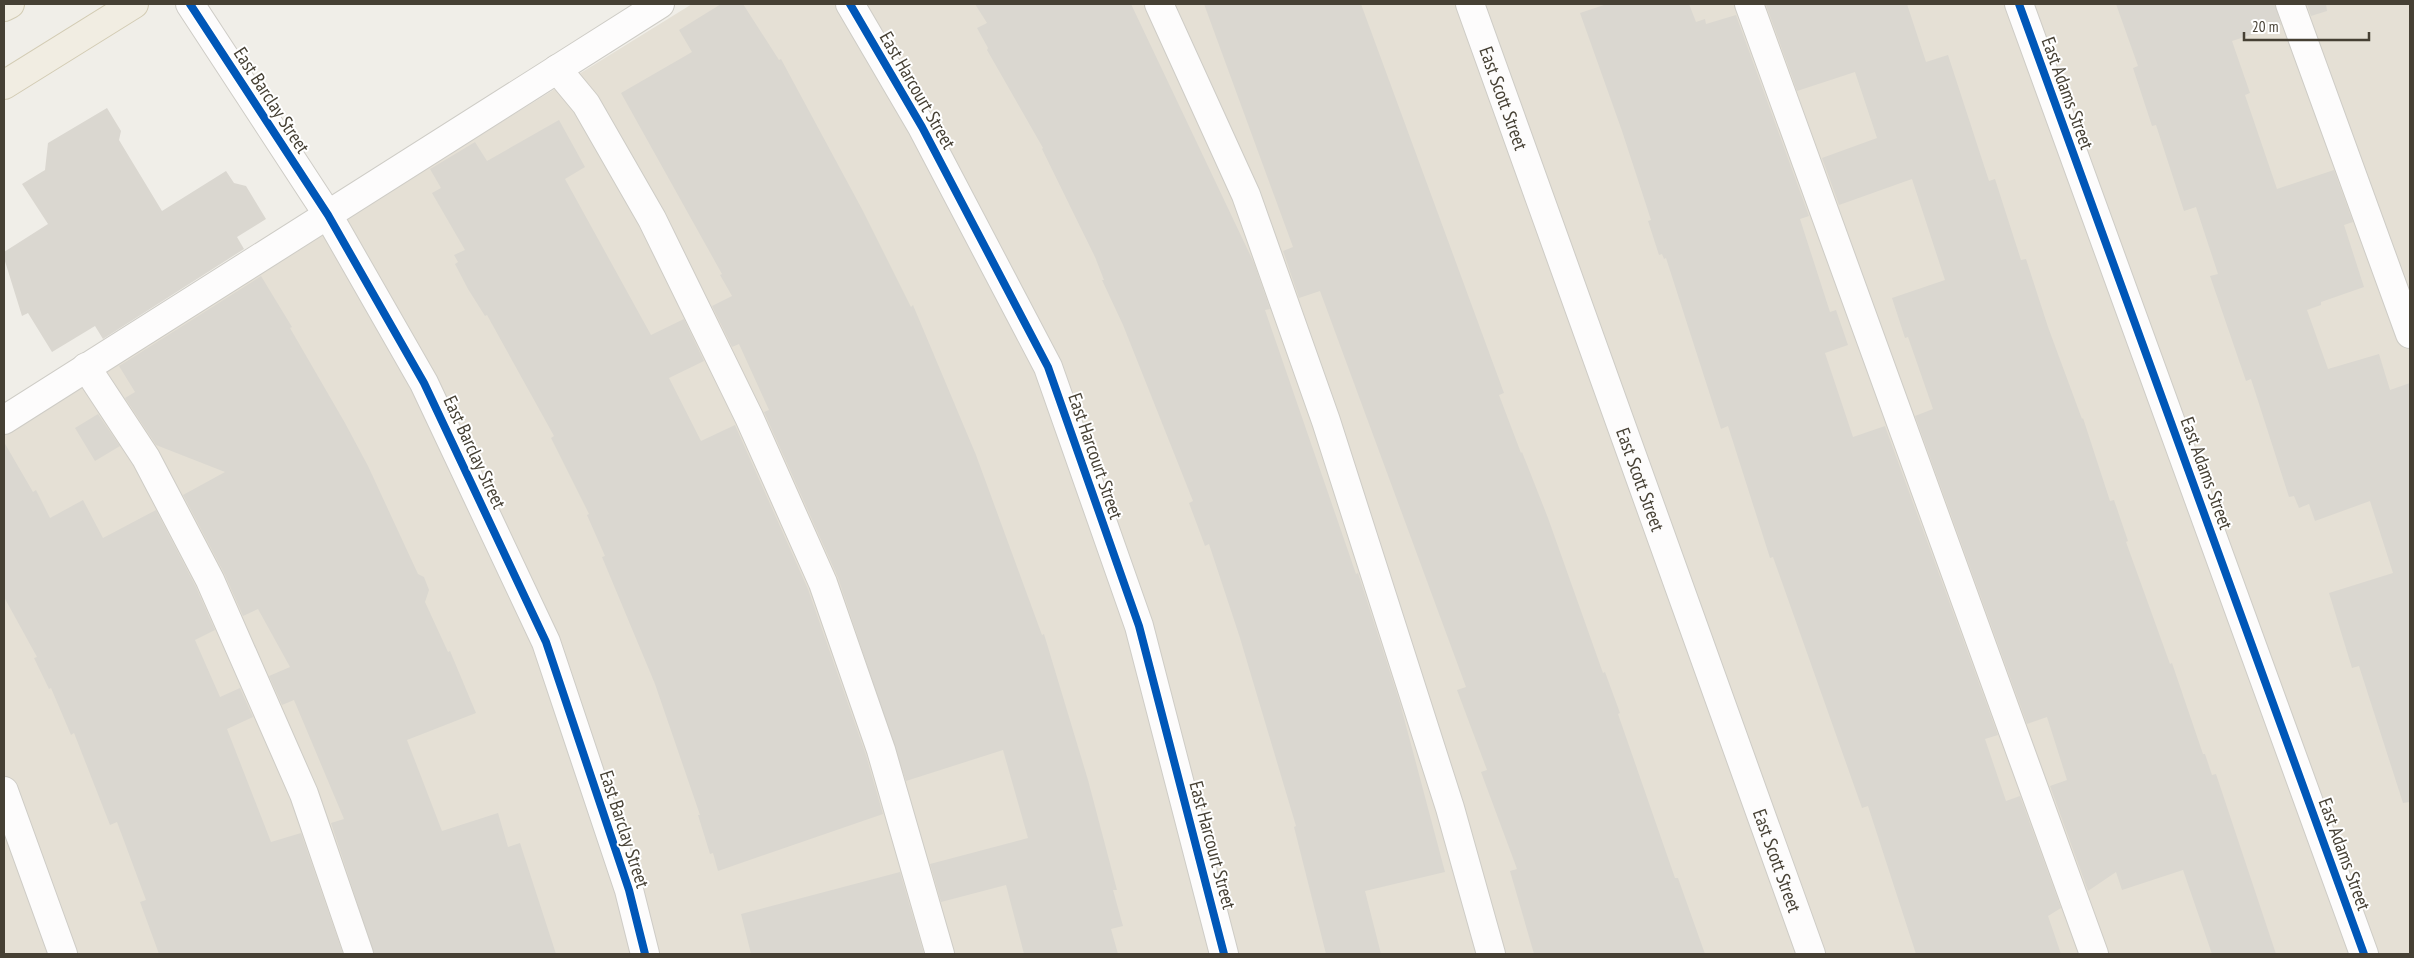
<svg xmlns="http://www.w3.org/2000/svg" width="2414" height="958" viewBox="0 0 2414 958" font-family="'PT Sans Narrow',sans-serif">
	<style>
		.residential { fill: #e5e0d5 }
		.building { fill: #dad7d0 }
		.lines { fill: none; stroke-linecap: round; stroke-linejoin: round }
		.minor-casing { stroke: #ceccc6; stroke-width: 30 }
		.major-casing { stroke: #d3ccb4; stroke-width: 30 }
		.minor { stroke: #fdfcfc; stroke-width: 28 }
		.major { stroke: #f1ede2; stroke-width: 28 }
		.cycleway-casing { stroke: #fff; stroke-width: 11 }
		.cycleway { stroke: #0057b8; stroke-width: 8 }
		.labels { text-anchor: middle; stroke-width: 4; stroke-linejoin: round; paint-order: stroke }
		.street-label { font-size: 19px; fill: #464034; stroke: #fff }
	</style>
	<rect width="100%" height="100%" fill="#f0eee8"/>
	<path class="residential" d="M692,4H2410V954H4V430Z"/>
	<path class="building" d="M721,4H743L779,60L781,59L863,211L911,307L913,305L976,455L1042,635L1044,634L1088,780L1117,890H1113L1123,926L1111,929L1118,954H1024L1006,885L941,902L930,864L1028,838L1003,750L906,781L838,578L764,412L769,410L739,344L732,347L712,306L732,296L720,275L722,274L621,93L692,52L679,30Z
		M975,4H1131L1254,263L1270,309L1265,310L1356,574L1358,573L1400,703L1445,872L1365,891L1381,954H1326L1294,827L1296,826L1240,638L1209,544L1205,546L1189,503L1193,501L1123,325L1102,280H1104L1095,257L1042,149L1043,148L987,50L988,48L977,28L987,23Z
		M1204,4H1361L1504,393L1499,395L1521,453L1522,452L1548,518L1603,673L1605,672L1620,713L1618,714L1675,878H1678L1705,954H1534L1510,871L1517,869L1481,772L1487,770L1457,690L1466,687L1320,291L1299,298L1283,251L1293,247Z
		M1607,4H1689L1696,22L1705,19L1706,24L1736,15L1809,216L1800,219L1830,312L1836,310L1848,345L1825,353L1853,437L1885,426L1998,735L1985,739L2006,801L2020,796L2061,908L2048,916L2061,954H1916L1868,806L1862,808L1773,557L1770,558L1728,426L1721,429L1666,258L1664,259L1662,254L1659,255L1648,221L1651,220L1622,131L1580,13Z
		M1770,4H1907L1926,62L1948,55L1989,181L1995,179L2021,260L2026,259L2048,327L2082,419L2083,418L2110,501L2114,500L2128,541L2126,542L2170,664L2172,663L2203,754H2205L2212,775L2216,774L2276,954H2212L2183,870L2122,890L2116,872L2088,891L2050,786L2067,780L2047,717L2027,724L1915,416L1933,409L1908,337L1905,338L1892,298L1945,280L1912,179L1839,205L1822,158L1877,138L1855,72L1797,91L1766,5Z
		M2116,4H2275L2281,25L2232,41L2250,93L2245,95L2277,189L2334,170L2353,222L2344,225L2364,287L2321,302V305L2307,310L2328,369L2379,354L2390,390L2410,383V802L2403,803L2359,666L2352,668L2329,593L2393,573L2370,501L2315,521L2309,504L2299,508L2294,496L2289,497L2251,379L2246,381L2210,276L2218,274L2196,207L2184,211L2156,125L2152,126L2133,68L2138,66Z
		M2307,4H2326L2327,11L2311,16Z
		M107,108L121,131L119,140L162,211L226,171L234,183L246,186L266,219L237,237L244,249L103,339L95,326L52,352L28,313L22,316L4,258V252L48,224L22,184L45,170L48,143Z
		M559,120L585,167L565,179L651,335L684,319L704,361L669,378L701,441L735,425L808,589L866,755L883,814L718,871L713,853L710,854L698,815H700L655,684L602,557L605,556L587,515L589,514L551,438L554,436L487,315L485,316L468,289L455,264L458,262L454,255L465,250L432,193L441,188L430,169L475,142L487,161Z
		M261,276L292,327L290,328L345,423L368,466L418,574L424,577L429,590L425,602L448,652L450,651L476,713L407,740L442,831L498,813L508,847L520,843L556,954H374L331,823L344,819L294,700L282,705L269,676L290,667L258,609L243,616L224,573L183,495L225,472L156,445L125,398L135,392L119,366Z
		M98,414L120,446L95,461L75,428Z
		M4,442L33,492L36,490L50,518L83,500L103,538L156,510L196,587L215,630L195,640L220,697L240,688L253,717L227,729L271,842L301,833L343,954H159L140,902L146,900L117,822L110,825L74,733L71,735L51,688L49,689L34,658L37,657L4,597Z
		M900,872L924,954H751L741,914Z"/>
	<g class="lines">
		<g class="minor-casing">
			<g id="minor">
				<path d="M190,4L328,215L424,383L546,642L629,890L645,954"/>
				<path d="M850,4L922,127L1048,367L1139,626L1224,954"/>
				<path d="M1159,4L1246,195L1326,421L1450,808L1491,954"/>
				<path id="s1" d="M1470,4L1811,954"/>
				<path d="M1749,4L2094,954"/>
				<path d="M2019,4L2364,954"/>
				<path d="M2290,4L2410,334"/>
				<path d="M557,69L586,104L652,219L749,417L823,583L881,750L940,954"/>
				<path d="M86,367L146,458L210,580L304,794L359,954"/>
				<path d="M4,420L660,4"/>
				<path d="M4,791L63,954"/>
			</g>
		</g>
		<g class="major-casing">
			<path id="major" d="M4,7L10,4
				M4,85L134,4"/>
		</g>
		<use href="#minor" class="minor"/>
		<use href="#major" class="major"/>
		<g class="cycleway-casing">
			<path id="cycleway" d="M190,4L328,215L424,383L546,642L629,890L645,954
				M850,4L922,127L1048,367L1139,626L1224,954
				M2019,4L2364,954"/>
		</g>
		<use href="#cycleway" class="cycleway"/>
	</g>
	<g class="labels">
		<g class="street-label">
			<text transform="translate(918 90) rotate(60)" y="7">East Harcourt Street</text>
			<text transform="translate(2068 93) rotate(70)" y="7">East Adams Street</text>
			<text dy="7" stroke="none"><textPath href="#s1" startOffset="100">East Scott Street</textPath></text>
			<text transform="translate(272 100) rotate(57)" y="7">East Barclay Street</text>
			<text transform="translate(475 452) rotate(65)" y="7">East Barclay Street</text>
			<text transform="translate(1096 456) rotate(71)" y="7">East Harcourt Street</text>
			<text transform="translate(2207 473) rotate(70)" y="7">East Adams Street</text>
			<text dy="7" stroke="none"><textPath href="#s1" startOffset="505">East Scott Street</textPath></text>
			<text transform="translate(625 829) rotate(72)" y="7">East Barclay Street</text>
			<text transform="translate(1213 845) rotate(75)" y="7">East Harcourt Street</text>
			<text transform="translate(2345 854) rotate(70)" y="7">East Adams Street</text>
			<text dy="7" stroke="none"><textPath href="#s1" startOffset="910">East Scott Street</textPath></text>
		</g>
	</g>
	<rect width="2414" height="958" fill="none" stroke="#464034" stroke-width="10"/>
	<path d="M2244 32v8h125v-8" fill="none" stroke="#464034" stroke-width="2.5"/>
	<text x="2252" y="32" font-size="15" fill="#464034" stroke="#ffffff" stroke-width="4" paint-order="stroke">20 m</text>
</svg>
